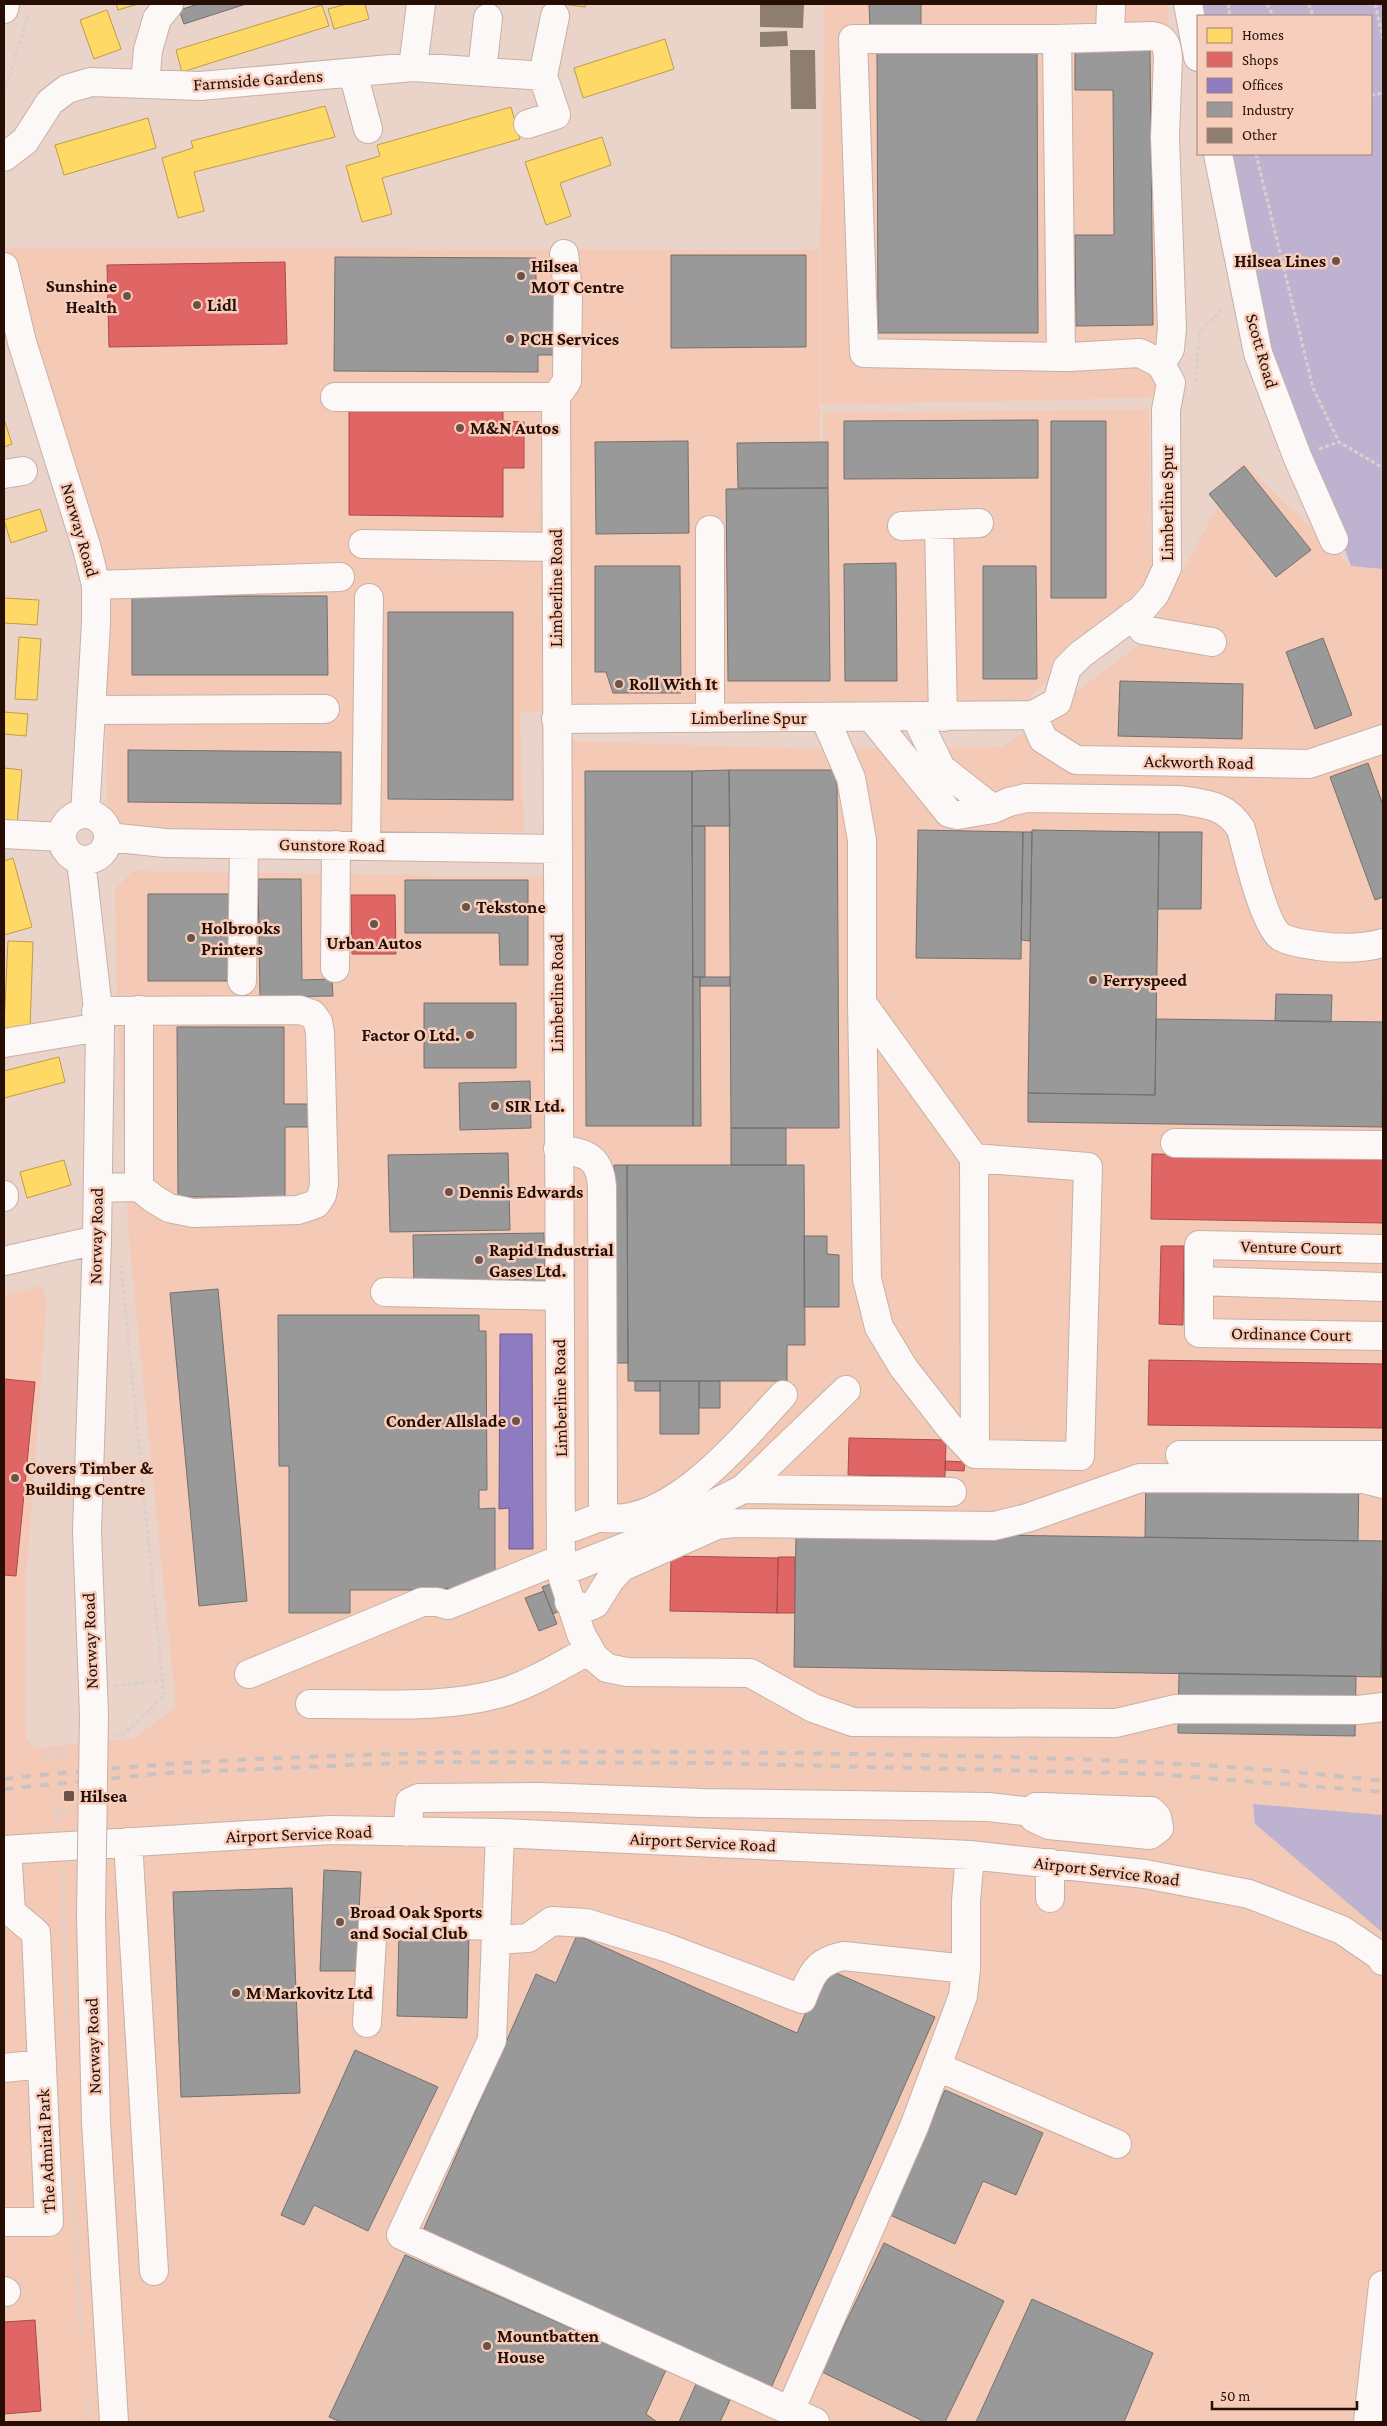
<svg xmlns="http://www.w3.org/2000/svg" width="1387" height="2426" viewBox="0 0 1387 2426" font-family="'Crimson Pro',serif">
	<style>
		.built { fill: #f4c9b6 }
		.forest { fill: #bdb3d1 }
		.homes { fill: #ffd966; stroke: #be9c49 }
		.shops { fill: #e06666; stroke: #a84c49 }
		.offices { fill: #8e7cc3; stroke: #6f5b8a }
		.industry { fill: #999; stroke: #766f6d }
		.building { fill: #8e7d71 }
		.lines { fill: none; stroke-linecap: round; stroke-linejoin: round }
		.minor-casing { stroke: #c7b1a7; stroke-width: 30 }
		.path { stroke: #d8d0cd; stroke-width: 3; stroke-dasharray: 4 2.5; stroke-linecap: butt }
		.minor { stroke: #fcf8f7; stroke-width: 28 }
		.rail { stroke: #c9c2c0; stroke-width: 4; stroke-dasharray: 9 9; stroke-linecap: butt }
		.minor-bridge-casing { stroke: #c7b1a7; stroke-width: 30; stroke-linecap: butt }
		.minor-bridge { stroke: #fcf8f7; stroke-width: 28 }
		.poi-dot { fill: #6b534a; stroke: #f7cdbc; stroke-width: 2 }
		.labels { text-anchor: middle; stroke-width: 5; stroke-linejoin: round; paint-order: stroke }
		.street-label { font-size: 18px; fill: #260e05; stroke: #f7cdbc }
		.poi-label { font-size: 18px; font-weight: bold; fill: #260e05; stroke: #f7cdbc; text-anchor: start }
	</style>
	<rect width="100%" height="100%" fill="#ead3c9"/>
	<path class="built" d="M825,4H1168L1178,397L821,405L820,266Z
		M5,248L819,250L821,712H520L524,832L108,830L102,559Z
		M1149,409L1151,577L1022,705L822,713L823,413Z
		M1242,462L1350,565L1383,569V1815L1253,1805L1255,1824L1383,1933V2422H4V1295L41,1286L47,1300L26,1579L25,1736L33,1748L135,1738L176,1707L129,1239L117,998L115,889L133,871L572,877L571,741L819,749L1003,747L1145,640Z"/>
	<path class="forest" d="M1199,4H1383V569L1351,566L1270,345L1228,154H1371V16H1201Z
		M1253,1804L1383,1815V1933L1255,1824Z"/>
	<path class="homes" d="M116,4H138L118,10Z
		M347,4H365L369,19L334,29L328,9Z
		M562,4H586L585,7Z
		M322,5L329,26L182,72L176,50Z
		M107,10L121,49L94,59L80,20Z
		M665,39L674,69L583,98L574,68Z
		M325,106L335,137L194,172L204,211L178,218L162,158L193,148L191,141Z
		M511,107L520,139L382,178L392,214L362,222L346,166L380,156L377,145Z
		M148,118L156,148L64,175L55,145Z
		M602,137L611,165L560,183L571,216L546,225L525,162Z
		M4,419L12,444L4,447Z
		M40,509L47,531L11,543L4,520Z
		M4,598L39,600L37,625L4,623Z
		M19,637L41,639L37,700L15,699Z
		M4,712L28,714L26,736L4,734Z
		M4,768L22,770L17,824L4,823Z
		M13,858L32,927L4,935V861Z
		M8,941L33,942L30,1030L4,1028Z
		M59,1057L65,1082L4,1098V1071Z
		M64,1160L71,1185L27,1198L20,1172Z"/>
	<path class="shops" d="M285,262L287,344L109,347L107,265Z
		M349,404L503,405V421L524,422V468H503V517L349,515Z
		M351,895H395L396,954H352Z
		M1152,1154L1383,1158V1223L1151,1219Z
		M1161,1246H1184L1183,1325L1159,1324Z
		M1149,1360L1383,1364V1428L1148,1425Z
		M4,1379L35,1382L16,1576L4,1575Z
		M849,1438L946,1440L945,1477L848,1475Z
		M945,1461L965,1462L964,1471L945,1470Z
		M671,1556L778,1558L777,1613L670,1611Z
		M778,1557H795V1613H777Z
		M35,2320L41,2411L4,2414V2322Z"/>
	<path class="offices" d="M500,1334H532L533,1549H509V1508L499,1509Z"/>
	<path class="industry" d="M199,4H246L184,24L179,10Z
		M869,4H921V27L870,28Z
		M1150,50L1153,325L1076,326L1075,235H1114L1113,90H1075V51Z
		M877,51L1037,52L1038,333H878Z
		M671,255H806V347L671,348Z
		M335,257L536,258V284H560L559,355H538V372L334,371Z
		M1038,420V478L844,479V421Z
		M1051,421H1106V598H1051Z
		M688,441L689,533L596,534L595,442Z
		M828,442V488H738L737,443Z
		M1244,466L1311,550L1276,577L1209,494Z
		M828,488L830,681H728L726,489Z
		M896,563L897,681H845L844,564Z
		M595,566H680L681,693H613L606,672H595Z
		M983,566H1036L1037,679H983Z
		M132,596H327L328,675H132Z
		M388,612H513V800L388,799Z
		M1323,638L1352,715L1315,729L1286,652Z
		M1120,681L1243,684L1242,739L1118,736Z
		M128,750L341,752V804L128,802Z
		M1368,763L1383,805V897L1375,900L1330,777Z
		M729,770H837L839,1128H731Z
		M729,770L730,826H692V771Z
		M585,771H692L693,1126H586Z
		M692,826H705V977H693Z
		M918,830L1023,832L1021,959L916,958Z
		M1032,830L1159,832L1155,1095L1028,1093Z
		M1023,832H1032L1030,941L1021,940Z
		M1159,832H1202L1201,909H1158Z
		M258,879H301L302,980L332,979L333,996L260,997Z
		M405,880H528V965H500L499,933H405Z
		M148,894H233V981H148Z
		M693,977H700L701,1126H693Z
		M700,977H730V986H700Z
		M1276,994L1332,995L1331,1022L1275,1021Z
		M424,1003H516V1068H424Z
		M1156,1019L1383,1022L1382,1127L1028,1122V1093L1155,1095Z
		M177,1027H284V1104H312L311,1127H285V1197H178Z
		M530,1081L531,1128L460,1130L459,1083Z
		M731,1128H786V1165H731Z
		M508,1153L510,1230L390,1232L388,1155Z
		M614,1165H627L628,1363H615Z
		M627,1165H804L805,1345H787V1381H628Z
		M544,1233L545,1284L414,1287L413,1235Z
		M804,1236H827V1254L839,1255V1307H804Z
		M218,1289L247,1601L199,1606L170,1293Z
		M278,1315H479V1331H486L487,1490H479V1509L495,1508V1585L426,1590H350V1613H289V1466H279Z
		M635,1381H660V1391H635Z
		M660,1381H699V1434H660Z
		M699,1381H720V1408H699Z
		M1146,1469L1359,1472L1358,1541L1145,1537Z
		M796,1532L1383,1541L1381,1677L794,1667Z
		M1383,1541V1677H1381Z
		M551,1584L562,1610L553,1614L542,1587Z
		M544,1591L557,1624L539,1631L525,1598Z
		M1179,1673L1356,1676L1355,1736L1178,1733Z
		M324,1870L361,1872L356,1971H320Z
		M292,1888L300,2093L181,2097L173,1892Z
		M399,1932L469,1934L467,2018L397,2016Z
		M577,1935L797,2033L825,1968L935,2017L771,2388L422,2233L536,1974L556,1983Z
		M355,2050L438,2087L368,2231L314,2205L304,2225L281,2215Z
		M945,2090L1043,2133L1016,2195L983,2181L955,2244L890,2215Z
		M884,2243L1004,2301L945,2422H925L822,2372Z
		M405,2255L666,2370L646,2414L657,2422H341L329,2417Z
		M1032,2299L1153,2353L1124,2422H976Z
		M696,2384L730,2400L720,2422H679Z"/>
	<path class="building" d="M760,4H804L803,28L760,27Z
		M787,31L788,46L760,47V32Z
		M790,50H815L816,109H791Z"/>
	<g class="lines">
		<g class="minor-casing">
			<path id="minor" d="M1188,4L1198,57
				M4,9L5,4
				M1110,37L1111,4
				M1057,39L1153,36C1165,38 1167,46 1168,57L1165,137L1172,328L1170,349L1161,364
				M413,67L421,4
				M482,72L488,18
				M353,73L368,129
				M145,84L148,50L157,19L169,4
				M528,124L556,115L543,76L555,16
				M1218,154L1258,353L1297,456L1334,540
				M4,157L25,141L50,102L67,89L91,82L200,86L413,67L543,76
				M4,267L22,342L87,549L96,585V623L85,814
				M335,397H556
				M556,397L561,1572L581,1634L594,1657L607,1668L627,1672L750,1673L813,1708L853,1722L1116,1723L1175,1709L1358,1710L1383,1707
				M556,397L567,381L568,291L564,254
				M4,474L23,471
				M939,525L943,717
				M902,526L979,523
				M363,544L556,547
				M96,585L340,577
				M1133,615L1143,630L1212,642
				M91,710L325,709
				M1033,715L1043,739L1076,760L1309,764L1383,739
				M710,718V530
				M825,718L851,778L862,840V1003L974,1158L975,1454L1080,1456L1088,1167L974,1158
				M872,718L949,813L958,815L993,809L941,768L916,717
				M556,719L1033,715L1057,702L1067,668L1080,655L1142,609L1155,594L1167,568L1166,410L1171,383L1161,364L1140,353L1070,357H1061L864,353L853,39H1057L1061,357
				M993,809L1009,802L1026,798L1180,800C1207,804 1226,805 1241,829C1247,851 1264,926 1281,937C1291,943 1307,944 1318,946C1341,949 1361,949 1383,943
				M62 837a23 23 0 1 1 46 0a23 23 0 1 1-46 0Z
				M4,834L61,837
				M108,837L165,843L557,849
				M366,846L369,598
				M81,860L100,1027L97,1240L87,1532L94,1714
				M335,968L336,845
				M242,981L244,844
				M862,1003L867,1279L879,1327L903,1367L948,1425L975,1454
				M96,1011L300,1010L312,1014L318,1022L320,1033L324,1184L322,1195L316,1204L298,1210L193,1213L169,1208L154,1199L139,1187
				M4,1043L100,1027
				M1175,1143L1383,1145
				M558,1149C586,1153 600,1156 602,1187L603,1507L600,1517L574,1527L561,1528
				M98,1188L139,1187V1010
				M4,1195V1197
				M1383,1249L1199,1245V1333L1383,1336
				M4,1261L97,1240
				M1199,1281L1383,1287
				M385,1292L559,1296
				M1180,1455H1383
				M743,1489L952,1492
				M600,1517C667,1532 742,1439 783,1395
				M561,1572L638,1542L743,1489L846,1390
				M569,1602L585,1608L595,1604L610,1580L622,1567L717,1525L734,1523L994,1526L1027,1518L1140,1478L1363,1479L1383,1484
				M249,1674L422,1602H437L448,1605L561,1559
				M310,1704C373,1703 440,1710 501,1693C532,1684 561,1665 590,1650
				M407,1832L410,1802L419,1798L540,1797L702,1803L988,1807L1032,1812L1036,1807H1043L1143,1811H1151L1157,1817L1159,1828L1150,1835L1049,1825L1034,1818L1032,1812
				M500,1833L492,2040L401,2235L815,2422
				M128,1842L154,2271
				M4,1850L330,1830L500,1833L970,1855L1145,1874L1249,1894L1342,1930L1380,1956L1383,1961
				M1050,1898V1863
				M91,1916L96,2122L114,2422
				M496,1940L528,1938L552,1921L586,1923L665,1947L802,1999C811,1975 816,1961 844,1956L966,1969
				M367,2023L373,1922L496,1926
				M938,2067L1117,2144
				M4,2068L42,2064
				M4,2222H49L36,1933L11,1912L7,1850
				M4,2291L6,2292
				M790,2411L914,2127L963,1996L966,1969V1901L970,1855
				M1368,2422L1383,2285"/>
		</g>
		<path class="path" d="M1228,4L1230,16
			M1267,4L1273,16
			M1309,4L1313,16
			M1375,4L1383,39
			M4,94L28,16
			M1371,95L1383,93
			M1256,154L1313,388L1339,442
			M1195,382L1200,331L1225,307
			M1319,449L1339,442L1383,468
			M115,1686L162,1680
			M115,1736L125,1733L164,1696L121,1266
			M65,1760L64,1756L46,1758L45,1751L70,1747
			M57,1806L59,1823
			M56,1811L71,1810
			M63,1869L66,2031
			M72,2174L81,2330L86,2329
			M86,2422L87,2394"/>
		<use href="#minor" class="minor"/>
		<path class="rail" d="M4,1779C264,1750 526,1750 787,1753C986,1756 1186,1758 1383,1781
			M4,1789L166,1773L420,1762L709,1763L1156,1774L1383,1792"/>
		<g class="minor-bridge-casing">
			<path id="minor-bridge" d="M91,1916L94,1714"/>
		</g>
		<use href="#minor-bridge" class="minor-bridge"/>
	</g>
	<g class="poi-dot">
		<circle cx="1336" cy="261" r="5"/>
		<circle cx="521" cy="276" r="5"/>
		<circle cx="127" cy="296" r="5"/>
		<circle cx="197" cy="305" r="5"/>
		<circle cx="510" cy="339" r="5"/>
		<circle cx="460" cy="428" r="5"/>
		<circle cx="619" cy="684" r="5"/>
		<circle cx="466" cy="907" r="5"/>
		<circle cx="374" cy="924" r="5"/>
		<circle cx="191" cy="938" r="5"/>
		<circle cx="1093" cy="980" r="5"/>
		<circle cx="470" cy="1035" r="5"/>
		<circle cx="495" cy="1106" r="5"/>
		<circle cx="449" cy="1192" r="5"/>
		<circle cx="479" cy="1260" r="5"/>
		<circle cx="516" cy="1421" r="5"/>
		<circle cx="15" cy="1478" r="5"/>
		<rect x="63" y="1790" width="12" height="12" rx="2.5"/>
		<circle cx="340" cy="1922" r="5"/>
		<circle cx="236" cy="1993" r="5"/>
		<circle cx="487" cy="2346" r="5"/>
	</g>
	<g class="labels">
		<g class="street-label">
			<text transform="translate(258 80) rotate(-4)" y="6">Farmside Gardens</text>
			<text transform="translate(1262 351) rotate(74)" y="6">Scott Road</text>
			<text transform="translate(1167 503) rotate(-90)" y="6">Limberline Spur</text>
			<text transform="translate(80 530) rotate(74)" y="6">Norway Road</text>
			<text transform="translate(556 588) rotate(-90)" y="6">Limberline Road</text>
			<text x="749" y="724">Limberline Spur</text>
			<text transform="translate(1199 762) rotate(1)" y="6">Ackworth Road</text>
			<text transform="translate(332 845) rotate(1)" y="6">Gunstore Road</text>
			<text transform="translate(557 993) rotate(-90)" y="6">Limberline Road</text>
			<text transform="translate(96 1236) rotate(-89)" y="6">Norway Road</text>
			<text transform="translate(1291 1247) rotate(1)" y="6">Venture Court</text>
			<text transform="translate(1291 1334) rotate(1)" y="6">Ordinance Court</text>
			<text transform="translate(560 1398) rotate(-91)" y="6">Limberline Road</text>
			<text transform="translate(90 1641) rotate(-92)" y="6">Norway Road</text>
			<text transform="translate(299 1834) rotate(-2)" y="6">Airport Service Road</text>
			<text transform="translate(703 1842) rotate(3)" y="6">Airport Service Road</text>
			<text transform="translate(1107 1871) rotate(7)" y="6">Airport Service Road</text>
			<text transform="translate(93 2046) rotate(-92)" y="6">Norway Road</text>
			<text transform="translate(46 2151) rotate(-93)" y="6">The Admiral Park</text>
		</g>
		<g class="poi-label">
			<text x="1326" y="267" text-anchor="end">Hilsea Lines</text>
			<text x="531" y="272">Hilsea<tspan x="531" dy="21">MOT Centre</tspan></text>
			<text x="117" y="292" text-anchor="end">Sunshine<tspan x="117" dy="21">Health</tspan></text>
			<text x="207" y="311">Lidl</text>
			<text x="520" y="345">PCH Services</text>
			<text x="470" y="434">M&amp;N Autos</text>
			<text x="629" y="690">Roll With It</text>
			<text x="476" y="913">Tekstone</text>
			<text x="201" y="934">Holbrooks<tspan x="201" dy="21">Printers</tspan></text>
			<text x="374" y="949" text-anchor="middle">Urban Autos</text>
			<text x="1103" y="986">Ferryspeed</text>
			<text x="460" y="1041" text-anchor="end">Factor O Ltd.</text>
			<text x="505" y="1112">SIR Ltd.</text>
			<text x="459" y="1198">Dennis Edwards</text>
			<text x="489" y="1256">Rapid Industrial<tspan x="489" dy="21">Gases Ltd.</tspan></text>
			<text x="506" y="1427" text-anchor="end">Conder Allslade</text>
			<text x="25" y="1474">Covers Timber &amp;<tspan x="25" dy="21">Building Centre</tspan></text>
			<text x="80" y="1802">Hilsea</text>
			<text x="350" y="1918">Broad Oak Sports<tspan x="350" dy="21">and Social Club</tspan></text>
			<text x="246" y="1999">M Markovitz Ltd</text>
			<text x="497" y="2342">Mountbatten<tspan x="497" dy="21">House</tspan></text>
		</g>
	</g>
	<rect width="1387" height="2426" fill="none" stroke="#260e05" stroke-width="10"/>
	<rect x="1197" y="15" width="175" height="140" fill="#f7cdbc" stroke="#a38173"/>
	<rect x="1207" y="28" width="25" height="15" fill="#ffd966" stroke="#a38173"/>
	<text x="1242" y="40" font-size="15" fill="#260e05">Homes</text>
	<rect x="1207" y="52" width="25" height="15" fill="#e06666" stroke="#a38173"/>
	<text x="1242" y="65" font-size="15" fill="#260e05">Shops</text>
	<rect x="1207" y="78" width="25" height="15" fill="#8e7cc3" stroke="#a38173"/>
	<text x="1242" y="90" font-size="15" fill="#260e05">Offices</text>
	<rect x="1207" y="102" width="25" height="15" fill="#999999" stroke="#a38173"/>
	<text x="1242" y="115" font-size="15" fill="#260e05">Industry</text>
	<rect x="1207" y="128" width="25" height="15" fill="#8e7d71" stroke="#a38173"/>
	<text x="1242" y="140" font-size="15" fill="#260e05">Other</text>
	<path d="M1212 2401v8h145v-8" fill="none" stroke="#260e05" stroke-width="2.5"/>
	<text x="1220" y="2401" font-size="15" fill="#260e05" stroke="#f7cdbc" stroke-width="4" paint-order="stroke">50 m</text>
</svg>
